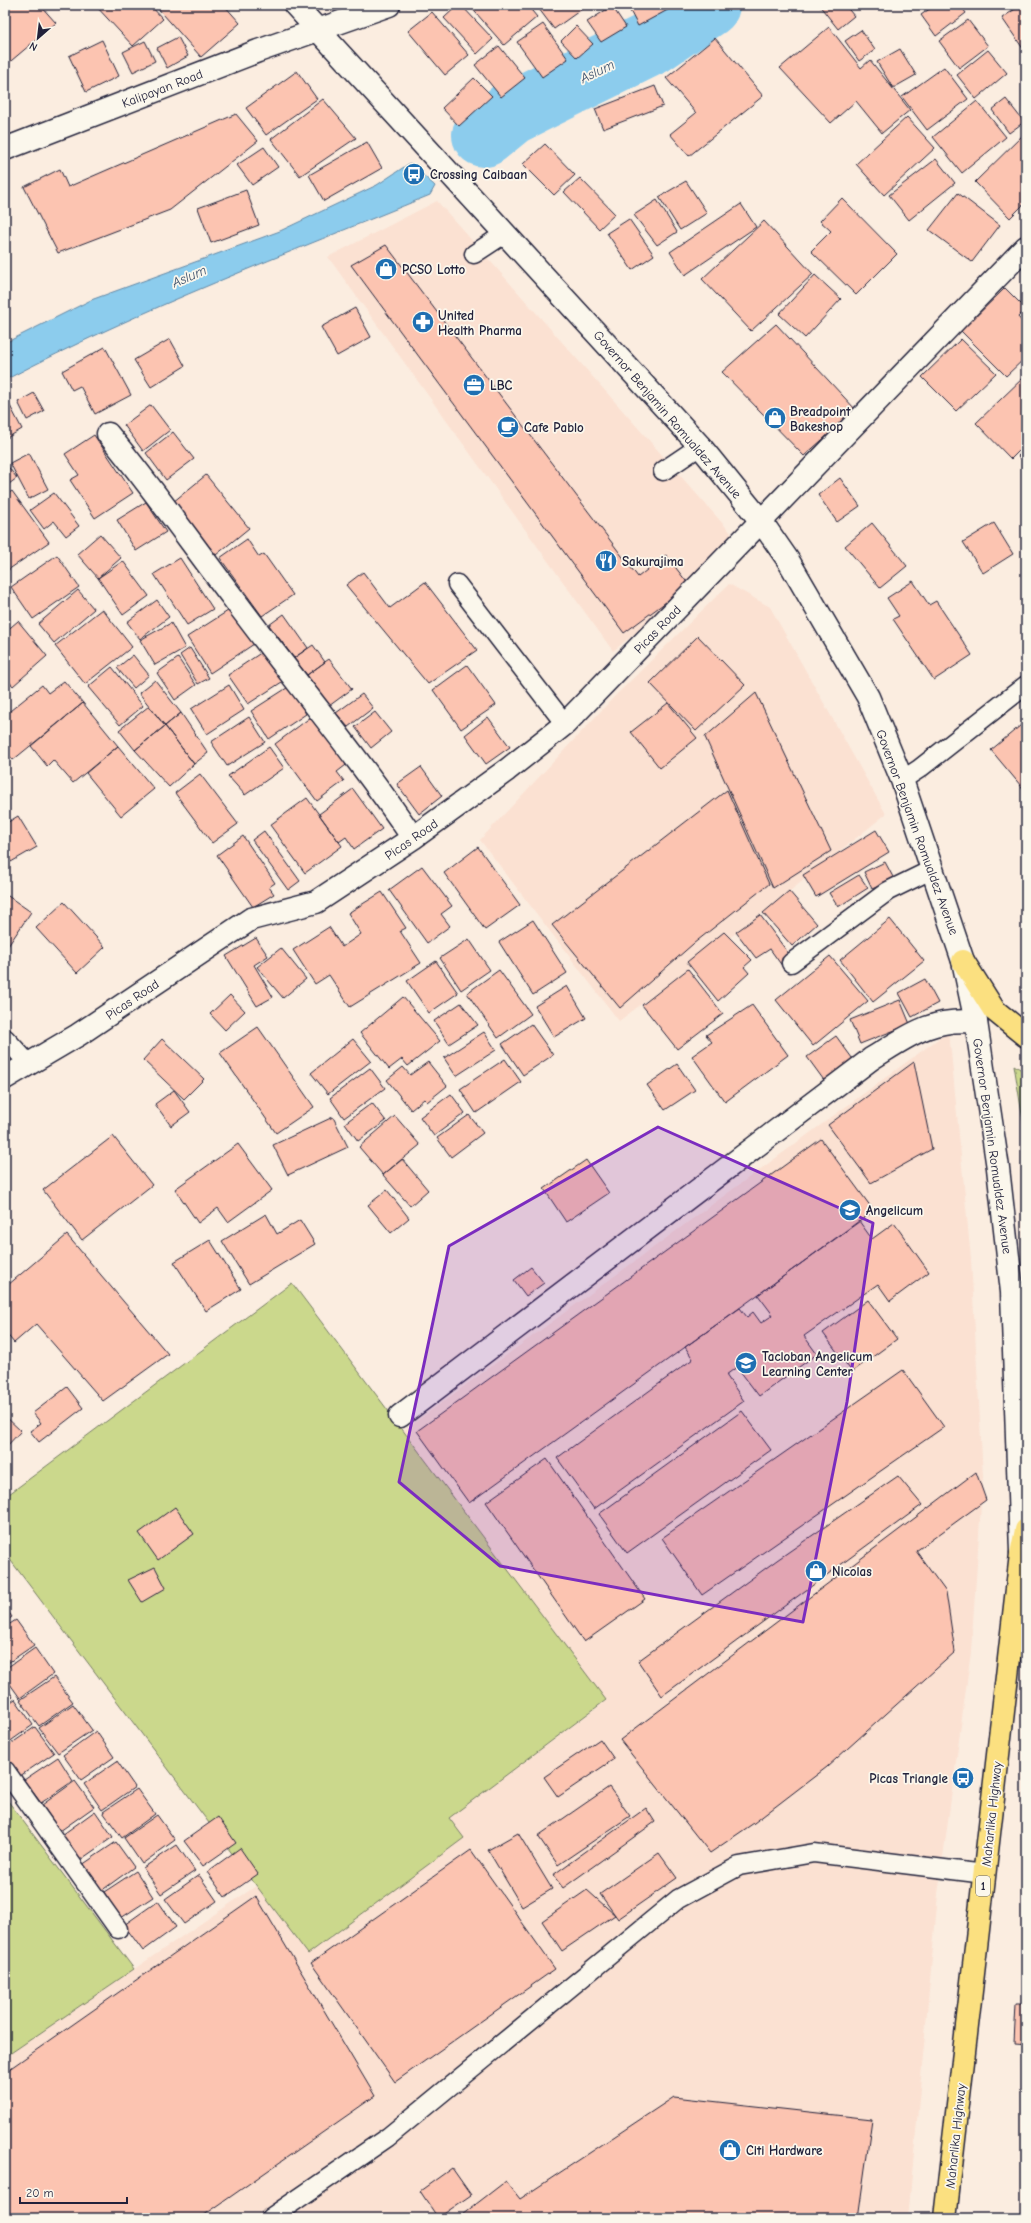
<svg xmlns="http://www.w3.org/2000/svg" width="1031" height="2223" viewBox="0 0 1031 2223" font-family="'Comic Neue',sans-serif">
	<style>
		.built { fill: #fbe1d2 }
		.green { fill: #cbd88c; stroke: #767d64 }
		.water { fill: #8ccced; stroke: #6288a6 }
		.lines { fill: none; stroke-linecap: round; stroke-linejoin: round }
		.river { stroke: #8ccced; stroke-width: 64 }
		.building { fill: #fcc4b1; stroke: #22223b }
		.service-casing { stroke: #22223b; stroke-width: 21 }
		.minor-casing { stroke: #22223b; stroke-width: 25 }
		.tertiary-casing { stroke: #22223b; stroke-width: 25 }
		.secondary-casing { stroke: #22223b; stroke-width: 25 }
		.primary-casing { stroke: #22223b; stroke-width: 25 }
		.service { stroke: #fbf7ec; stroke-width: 18 }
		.minor { stroke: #fbf7ec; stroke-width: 22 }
		.tertiary { stroke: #fbf7ec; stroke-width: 22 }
		.secondary { stroke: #fbf7ec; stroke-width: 22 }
		.primary { stroke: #fbe080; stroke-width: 22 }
		.marked { fill: #7b2cbf; fill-opacity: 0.2; stroke: #7b2cbf; stroke-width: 3; stroke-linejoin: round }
		.labels { text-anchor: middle; stroke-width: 3.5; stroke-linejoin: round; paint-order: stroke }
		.shield { fill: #fbf7ec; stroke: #636270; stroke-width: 1 }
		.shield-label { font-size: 12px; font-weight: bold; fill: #22223b }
		.street-label { font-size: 13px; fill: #22223b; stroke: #fbf7ec }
		.poi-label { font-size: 13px; font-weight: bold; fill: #22223b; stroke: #fbf7ec; text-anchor: start }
		.water-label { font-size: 14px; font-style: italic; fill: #425570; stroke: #fbf7ec }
	</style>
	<rect width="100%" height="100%" fill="#fbede0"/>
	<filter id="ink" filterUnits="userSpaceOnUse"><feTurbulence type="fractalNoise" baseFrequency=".025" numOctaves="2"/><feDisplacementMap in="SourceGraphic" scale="8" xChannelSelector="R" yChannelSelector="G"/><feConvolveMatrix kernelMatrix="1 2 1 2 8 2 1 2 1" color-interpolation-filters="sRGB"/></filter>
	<g filter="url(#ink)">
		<path class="built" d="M437,201L732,534L696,585L613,651L328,257Z
			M729,584L770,607L886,814L760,915L619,1021L480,840L615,696Z
			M949,1031L971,1259L983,1476L971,1652L938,1894L908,2218H5V2057L256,1886L308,1954L464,1838L449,1818L606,1701L403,1431Z"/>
		<path class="green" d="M1014,1065L1026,1073V1139Z
			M292,1283L606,1700L449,1818L464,1838L308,1954L5,1553V1497Z
			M5,1797L134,1969L5,2057Z"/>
		<path class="water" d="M410,163L435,186L430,195C287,254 142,308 5,380V343L91,300L280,231L377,185Z"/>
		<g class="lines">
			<path class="river" d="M484,135L511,113L652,43L708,5"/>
		</g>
		<path class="building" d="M12,5H40L56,23L5,66V11Z
			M95,5H150L163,19L133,46Z
			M155,5H224L240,23L201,57Z
			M458,5H461L493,39L477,54L444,18Z
			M469,5H527L537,17L504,45Z
			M536,5H579L582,9L554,29Z
			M627,5H675V6L638,26Z
			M819,5H845L854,16L838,29Z
			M935,5H960L966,13L936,36L921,15Z
			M1021,5H1026V53L1002,18Z
			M612,6L626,27L601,42L587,22Z
			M432,12L469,55L445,75L408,31Z
			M968,20L988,46L959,68L939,41Z
			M543,24L568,59L542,77L517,42Z
			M576,26L593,44L577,58L561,41Z
			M829,27L861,68L870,60L910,110L882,133L856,101L831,123L780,68Z
			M861,30L875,50L859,61L845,41Z
			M178,37L188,56L167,68L157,48Z
			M715,38L763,96L689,156L670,134L696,113L666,78Z
			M102,40L119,76L86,92L69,56Z
			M145,41L155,61L133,72L123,52Z
			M499,46L525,78L501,97L475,65Z
			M900,49L916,75L893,88L877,62Z
			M988,50L1007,73L976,99L957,75Z
			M944,67L968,99L927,130L902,97Z
			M297,71L317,99L266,135L246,108Z
			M474,78L492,96L459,126L442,108Z
			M655,86L663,106L603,129L595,109Z
			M323,99L356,138L300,176L271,139Z
			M1006,99L1024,122L1009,133L992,110Z
			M977,101L1006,137L962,173L933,137Z
			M236,114L258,141L170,210L58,253L24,187L60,169L68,187Z
			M907,117L935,148L884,195L856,164Z
			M1026,132V202L1010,218L975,182Z
			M367,142L382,168L324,201L309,175Z
			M545,144L575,175L554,195L523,164Z
			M264,147L278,167L252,185L237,165Z
			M936,159L955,183L909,220L889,195Z
			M580,178L615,214L599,229L564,192Z
			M686,181L707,213L680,230L659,197Z
			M246,190L259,225L211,243L198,208Z
			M958,193L1000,225L972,262L929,230Z
			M842,198L897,254L856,295L811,251L831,231L820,221Z
			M657,200L677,232L657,245L634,215Z
			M741,204L756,227L685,275L670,252Z
			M629,219L654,255L632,270L607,233Z
			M764,221L813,274L751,331L702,279Z
			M386,245L638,577L666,555L689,585L624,633L351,265Z
			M815,275L841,299L805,338L779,314Z
			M1005,288L1026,309L1018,317L1026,326V357L1006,376L961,331Z
			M355,308L371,337L337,356L321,327Z
			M776,324L856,410L804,456L722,372Z
			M170,339L185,366L151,387L134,360Z
			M961,339L996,373L956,411L922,377Z
			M105,347L131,395L95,414L80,386L72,390L62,371Z
			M1025,376L1026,444L1011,459L976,423Z
			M34,393L44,411L27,420L18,402Z
			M8,402L22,429L5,439V404Z
			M151,405L170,430L143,451L124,425Z
			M173,432L194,459L166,480L146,453Z
			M94,435L133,493L95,518L70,480L79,475L65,454Z
			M1026,449V464L1018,456Z
			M29,453L48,489L29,499L10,463Z
			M5,463L17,478L5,487Z
			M206,475L249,528L216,555L173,502Z
			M840,478L860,506L837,522L818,495Z
			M12,491L49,542L5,572V496Z
			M54,493L79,526L66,536L54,521L44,529L30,510Z
			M146,502L166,532L136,551L117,520Z
			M872,523L907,566L880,588L845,546Z
			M994,523L1013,554L983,573L963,542Z
			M100,534L121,558L98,578L77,554Z
			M247,539L259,557L264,554L293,595L262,616L220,558Z
			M57,555L79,587L33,619L11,587Z
			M180,558L213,609L187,625L154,574Z
			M123,561L149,596L123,615L98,578Z
			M363,572L390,608L425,582L477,650L428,684L346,585Z
			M913,581L929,605L936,601L972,655L934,680L893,619L899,616L887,598Z
			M78,590L94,609L54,643L38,624Z
			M157,600L169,617L140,639L127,622Z
			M102,609L132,647L85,684L55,646Z
			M231,609L254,644L210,673L187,637Z
			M284,614L308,648L294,658L269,625Z
			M18,621L47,656L13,686L5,677V632Z
			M171,623L185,648L155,665L140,640Z
			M698,636L745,685L696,731L650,683Z
			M313,645L325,662L307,675L294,658Z
			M190,648L209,678L198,684L180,655Z
			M265,650L285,680L248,704L228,675Z
			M133,655L149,675L134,688L117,668Z
			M178,658L196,685L175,700L157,673Z
			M329,659L352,689L329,706L307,675Z
			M467,665L496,705L461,729L433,690Z
			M112,667L143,706L120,725L88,687Z
			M155,680L181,713L165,726L139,693Z
			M64,681L83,703L13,760L5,750V715L42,685L48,693Z
			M229,685L244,710L207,734L191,709Z
			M290,686L306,714L269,739L251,711Z
			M756,693L831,851L773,888L705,737Z
			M362,694L373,708L348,727L336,713Z
			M83,703L118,746L73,783L53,760L47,766L31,746Z
			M668,703L697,738L660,768L631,732Z
			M149,706L165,726L135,750L119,730Z
			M375,712L391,732L371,748L355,727Z
			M181,713L208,753L194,764L165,726Z
			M315,714L350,762L337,772L344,781L317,801L275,744Z
			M249,717L265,742L227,766L211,742Z
			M488,717L510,747L486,764L465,735Z
			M1026,721V792L991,750Z
			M165,726L194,764L169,787L135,750Z
			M118,746L154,789L121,816L86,773Z
			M269,747L284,768L245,795L228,776Z
			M421,767L442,796L419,814L397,784Z
			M200,774L238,824L212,843L175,793Z
			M353,789L382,829L354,849L346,837L339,842L319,814Z
			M727,790L769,884L693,944L620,1008L552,925Z
			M307,798L342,846L305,873L270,825Z
			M18,816L37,847L11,862L5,852V824Z
			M876,830L889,852L816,897L803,875Z
			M264,831L300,881L288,890L252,840Z
			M243,836L275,883L269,887L274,894L253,907L217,855Z
			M478,847L520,905L485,930L444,873Z
			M885,862L894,879L872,889L864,872Z
			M422,866L452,906L441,914L450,926L427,943L389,890Z
			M859,875L868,888L838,907L829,893Z
			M789,891L817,924L792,946L763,913Z
			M382,892L406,928L400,931L421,963L350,1007L329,975L315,984L293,950L329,927L342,947L361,934L348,913Z
			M5,894L31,912L6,949L5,948Z
			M64,902L105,947L77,973L36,928Z
			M760,915L795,962L785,970L770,949L756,958L736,932Z
			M890,919L924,961L873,1002L840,960Z
			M533,920L567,973L533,995L499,942Z
			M724,932L752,960L744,967L749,973L718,1001L687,962Z
			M256,938L268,956L254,965L273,997L257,1006L226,956Z
			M469,939L490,970L461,990L440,958Z
			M281,948L306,979L283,998L257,967Z
			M830,956L868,1001L813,1046L776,1000Z
			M436,961L458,993L429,1013L407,981Z
			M688,969L723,1014L677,1049L642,1005Z
			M499,970L531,1014L498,1038L467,993Z
			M925,979L938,1003L912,1017L899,993Z
			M567,986L586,1018L554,1037L535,1006Z
			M230,995L245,1011L225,1030L210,1014Z
			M403,997L440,1041L408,1066L402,1059L389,1069L360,1033Z
			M900,1000L910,1024L860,1044L850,1020Z
			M461,1003L478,1025L449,1044L434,1021Z
			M752,1005L788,1055L725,1102L692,1056L712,1042L706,1035Z
			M531,1024L553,1055L523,1075L502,1044Z
			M258,1027L314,1107L276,1133L220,1053Z
			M484,1032L496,1050L456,1076L444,1058Z
			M836,1036L855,1062L826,1083L807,1057Z
			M162,1039L204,1079L184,1099L143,1060Z
			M353,1039L371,1061L328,1094L311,1073Z
			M505,1059L521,1082L476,1113L460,1089Z
			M428,1062L447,1086L427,1102L424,1099L411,1110L387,1080L403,1067L410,1075Z
			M914,1062L932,1149L871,1183L828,1125Z
			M677,1064L695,1090L665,1110L647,1085Z
			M370,1068L385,1088L344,1118L330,1098Z
			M174,1090L190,1112L171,1126L155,1104Z
			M451,1094L465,1113L434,1136L420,1117Z
			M372,1103L386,1121L358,1141L345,1123Z
			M469,1115L483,1133L451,1157L437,1138Z
			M395,1116L420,1145L383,1175L359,1147Z
			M333,1117L348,1147L288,1175L273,1145Z
			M113,1136L152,1185L82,1240L43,1190Z
			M821,1139L874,1211L469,1503L417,1431Z
			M238,1144L272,1190L228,1222L218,1208L198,1223L175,1189Z
			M402,1159L428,1190L410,1206L383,1175Z
			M586,1160L609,1193L566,1222L544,1189Z
			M387,1190L409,1218L391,1233L368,1205Z
			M266,1214L277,1234L300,1220L315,1244L249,1284L222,1241Z
			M859,1221L872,1239L894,1223L929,1272L890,1301L878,1284L804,1336L817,1354L759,1396L737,1367L726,1375L744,1401L594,1509L557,1458L693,1359L685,1347L740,1308L747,1317L753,1312L761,1323L773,1315L758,1295Z
			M67,1235L168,1354L103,1401L36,1324L14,1343L5,1332V1282L8,1285Z
			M210,1240L241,1289L206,1311L174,1262Z
			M531,1267L544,1283L526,1296L514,1280Z
			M868,1300L897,1339L852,1372L823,1333Z
			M903,1370L944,1427L702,1595L662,1538Z
			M67,1387L83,1408L39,1442L30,1431L41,1423L33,1413Z
			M742,1411L771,1450L627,1553L599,1514Z
			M5,1416L21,1431L5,1448Z
			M547,1459L645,1599L584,1642L486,1502Z
			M976,1472L986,1500L916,1551L946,1592L955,1652L827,1767L754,1823L710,1853L620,1740Z
			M898,1476L922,1505L662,1696L638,1661L777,1560Z
			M175,1507L194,1534L158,1560L139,1533Z
			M155,1567L166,1588L142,1602L128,1580Z
			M5,1607L12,1617L5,1622Z
			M16,1620L34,1645L5,1665V1627Z
			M35,1648L53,1674L20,1698L5,1677V1669Z
			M54,1677L73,1702L39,1726L20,1700Z
			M5,1685L13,1697L5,1703Z
			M15,1699L33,1725L5,1745V1706Z
			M73,1704L92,1730L58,1753L39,1728Z
			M35,1727L54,1753L20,1776L5,1755V1748Z
			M96,1731L114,1757L81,1780L63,1755Z
			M600,1739L614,1759L558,1797L544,1777Z
			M58,1757L73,1781L41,1803L24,1780Z
			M117,1761L135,1787L102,1810L84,1784Z
			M75,1781L94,1807L60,1831L42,1805Z
			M609,1787L630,1816L558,1865L538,1836Z
			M137,1789L155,1814L122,1838L103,1812Z
			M646,1808L655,1822L563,1888L553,1875Z
			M95,1811L113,1837L80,1860L62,1835Z
			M157,1815L175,1840L142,1864L124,1838Z
			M218,1817L236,1843L203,1866L184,1841Z
			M518,1833L552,1889L522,1907L488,1850Z
			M116,1842L134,1867L101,1891L82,1865Z
			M177,1845L195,1871L161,1894L143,1868Z
			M240,1848L258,1874L225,1897L207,1872Z
			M471,1850L555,1969L395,2082L311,1963Z
			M659,1853L677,1878L618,1919L600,1894Z
			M136,1871L153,1897L121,1918L104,1892Z
			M199,1875L217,1901L184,1924L165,1899Z
			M587,1890L615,1915L562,1951L542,1921Z
			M256,1896L375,2096L200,2218H5V2072Z
			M158,1901L176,1927L143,1951L124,1925Z
			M1016,2004H1026V2044L1014,2043Z
			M674,2097L872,2119L858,2218H458L506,2181L520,2199Z
			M452,2168L471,2195L438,2218L420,2191Z"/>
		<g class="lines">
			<g class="service-casing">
				<path id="service" d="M474,254L506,233
					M663,471L700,446
					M457,584L565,724
					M902,780L919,769L1026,685
					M791,963L888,891L933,869
					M5,1038L29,1064
					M5,1770L118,1929
					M270,2218L388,2137L678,1899L739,1866L814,1853L985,1874"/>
			</g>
			<g class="minor-casing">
				<path id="minor" d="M108,434C152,487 191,543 233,598C293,679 357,755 413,838
					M5,1078L78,1035L251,919L316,902L413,838L507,770L565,724L1026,247
					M400,1416L871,1059C907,1037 931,1017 976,1022"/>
			</g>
			<g class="tertiary-casing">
				<path id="tertiary" d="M5,149L258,51L389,5"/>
			</g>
			<g class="secondary-casing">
				<path id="secondary" d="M295,5L700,446L761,521L788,560L868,697L902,780L963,961L976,1022L998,1168L1012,1292L1021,1552"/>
			</g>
			<g class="primary-casing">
				<path id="primary" d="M963,961L994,1010L1026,1036
					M945,2218L1021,1554L1026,1530"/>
			</g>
			<use href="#service" class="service"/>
			<use href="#minor" class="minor"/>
			<use href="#tertiary" class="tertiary"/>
			<use href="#secondary" class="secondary"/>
			<use href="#primary" class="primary"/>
		</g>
	</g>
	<path class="marked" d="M658,1127L873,1223L847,1402L803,1622L500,1566L399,1482L449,1246Z"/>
	<defs>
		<g id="bus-disc" transform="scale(1.15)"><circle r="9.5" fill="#1f6fb2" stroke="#fbf7ec"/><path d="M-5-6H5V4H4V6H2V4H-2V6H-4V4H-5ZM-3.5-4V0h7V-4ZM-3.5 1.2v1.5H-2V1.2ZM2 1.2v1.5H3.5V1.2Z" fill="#fff"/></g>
		<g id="shop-disc" transform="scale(1.15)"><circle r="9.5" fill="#1f6fb2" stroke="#fbf7ec"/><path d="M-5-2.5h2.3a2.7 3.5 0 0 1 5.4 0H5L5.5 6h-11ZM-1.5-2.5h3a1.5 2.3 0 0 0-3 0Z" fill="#fff"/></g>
		<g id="pharmacy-disc" transform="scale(1.15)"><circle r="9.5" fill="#1f6fb2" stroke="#fbf7ec"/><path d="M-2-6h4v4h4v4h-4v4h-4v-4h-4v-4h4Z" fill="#fff"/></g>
		<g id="office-disc" transform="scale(1.15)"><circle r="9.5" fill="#1f6fb2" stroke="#fbf7ec"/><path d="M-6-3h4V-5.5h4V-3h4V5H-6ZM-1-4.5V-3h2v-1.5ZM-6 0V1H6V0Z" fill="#fff"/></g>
		<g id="cafe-disc" transform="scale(1.15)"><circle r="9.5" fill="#1f6fb2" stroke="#fbf7ec"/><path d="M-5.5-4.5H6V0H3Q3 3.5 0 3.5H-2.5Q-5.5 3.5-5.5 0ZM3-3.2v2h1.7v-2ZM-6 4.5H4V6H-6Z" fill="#fff"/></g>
		<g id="restaurant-disc" transform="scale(1.15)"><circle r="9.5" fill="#1f6fb2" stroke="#fbf7ec"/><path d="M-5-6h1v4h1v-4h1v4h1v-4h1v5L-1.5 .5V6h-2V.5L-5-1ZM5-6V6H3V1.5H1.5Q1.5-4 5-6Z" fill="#fff"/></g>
		<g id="school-disc" transform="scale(1.15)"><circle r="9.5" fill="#1f6fb2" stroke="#fbf7ec"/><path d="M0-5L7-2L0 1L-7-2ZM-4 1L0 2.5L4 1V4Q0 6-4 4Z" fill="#fff"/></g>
	</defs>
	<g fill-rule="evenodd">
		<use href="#bus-disc" x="414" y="174"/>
		<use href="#shop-disc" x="386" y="269"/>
		<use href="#pharmacy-disc" x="423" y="322"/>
		<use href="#office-disc" x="474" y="385"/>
		<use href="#shop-disc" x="775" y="418"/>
		<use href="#cafe-disc" x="508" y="427"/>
		<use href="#restaurant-disc" x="606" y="561"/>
		<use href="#school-disc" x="850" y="1210"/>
		<use href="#school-disc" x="746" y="1363"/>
		<use href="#shop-disc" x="816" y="1571"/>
		<use href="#bus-disc" x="963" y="1778"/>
		<use href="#shop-disc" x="730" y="2150"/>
	</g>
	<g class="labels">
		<rect class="shield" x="976" y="1876" width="14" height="20" rx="3"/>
		<g class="shield-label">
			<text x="983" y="1890">1</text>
		</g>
		<g class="street-label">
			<text transform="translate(162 88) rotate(-21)" y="5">Kalipayan Road</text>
			<text transform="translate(668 414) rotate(49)" y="5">Governor Benjamin Romualdez Avenue</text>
			<text transform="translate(657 629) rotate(-46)" y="5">Picas Road</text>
			<text transform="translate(918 832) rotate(70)" y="5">Governor Benjamin Romualdez Avenue</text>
			<text transform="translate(411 839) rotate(-35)" y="5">Picas Road</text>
			<text transform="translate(132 999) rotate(-34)" y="5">Picas Road</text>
			<text transform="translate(993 1146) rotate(82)" y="5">Governor Benjamin Romualdez Avenue</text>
			<text transform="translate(991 1814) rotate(-84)" y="5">Maharlika Highway</text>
			<text transform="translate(955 2136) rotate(-84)" y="5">Maharlika Highway</text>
		</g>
		<g class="poi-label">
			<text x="430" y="179">Crossing Caibaan</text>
			<text x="402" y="274">PCSO Lotto</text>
			<text x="438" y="320">United<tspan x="438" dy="15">Health Pharma</tspan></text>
			<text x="490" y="390">LBC</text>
			<text x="790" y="416">Breadpoint<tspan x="790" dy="15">Bakeshop</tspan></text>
			<text x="524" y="432">Cafe Pablo</text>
			<text x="622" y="566">Sakurajima</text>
			<text x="866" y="1215">Angelicum</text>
			<text x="762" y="1361">Tacloban Angelicum<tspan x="762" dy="15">Learning Center</tspan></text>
			<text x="832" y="1576">Nicolas</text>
			<text x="948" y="1783" text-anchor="end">Picas Triangle</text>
			<text x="746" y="2155">Citi Hardware</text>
		</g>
		<g class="water-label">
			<text transform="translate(597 71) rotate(-26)" y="5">Aslum</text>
			<text transform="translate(189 276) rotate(-23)" y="5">Aslum</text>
		</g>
	</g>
	<rect width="1031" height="2223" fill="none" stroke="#fbf7ec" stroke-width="20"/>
	<rect x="10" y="10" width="1011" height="2203" fill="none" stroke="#22223b" stroke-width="1.5" filter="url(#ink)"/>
	<g transform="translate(38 38) rotate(208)" stroke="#fbf7ec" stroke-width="3" paint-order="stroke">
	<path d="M0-3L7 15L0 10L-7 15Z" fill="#22223b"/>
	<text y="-6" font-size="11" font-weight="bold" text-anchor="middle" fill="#22223b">N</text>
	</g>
	<path d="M20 2197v6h107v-6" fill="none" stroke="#22223b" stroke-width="2"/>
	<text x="26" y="2197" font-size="12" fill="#22223b" stroke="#fbf7ec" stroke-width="3" paint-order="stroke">20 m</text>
</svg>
